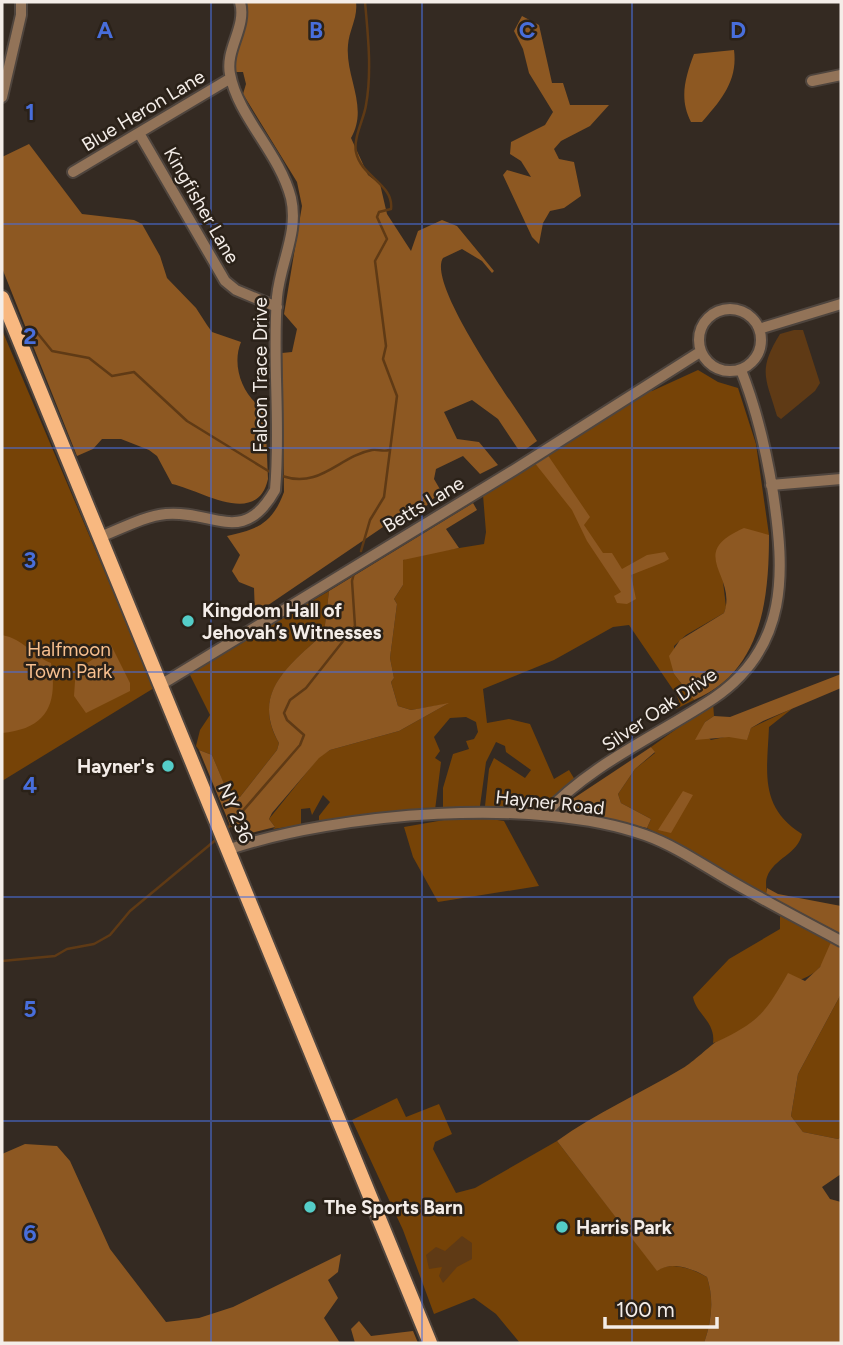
<svg xmlns="http://www.w3.org/2000/svg" width="843" height="1345" viewBox="0 0 843 1345" font-family="Figtree,sans-serif">
	<style>
		.green { fill: #764307 }
		.forest { fill: #8d5822 }
		.water { fill: #5f3a15 }
		.lines { fill: none; stroke-linecap: round; stroke-linejoin: round }
		.stream { stroke: #5f3a15; stroke-width: 2.5 }
		.minor-casing { stroke: #4f453e; stroke-width: 14 }
		.major-casing { stroke: #4f453e; stroke-width: 18 }
		.minor { stroke: #927358; stroke-width: 10 }
		.major { stroke: #f8b880; stroke-width: 14 }
		.grid { fill: none; stroke: #486edb; stroke-width: 2; stroke-opacity: 0.55 }
		.poi-dot { fill: #54cdc8; stroke: #2a2118; stroke-width: 2.5 }
		.labels { text-anchor: middle; stroke-width: 5; stroke-linejoin: round; paint-order: stroke }
		.street-label { font-size: 19px; fill: #f4ede8; stroke: #2a2118 }
		.poi-label { font-size: 19px; font-weight: bold; fill: #f4ede8; stroke: #2a2118; text-anchor: start }
		.park-label { font-size: 19px; fill: #f8c08f; stroke: #2a2118 }
		.grid-label { font-size: 23px; text-anchor: middle; font-weight: bold; fill: #486edb; stroke: #2a2118; stroke-width: 5; stroke-linejoin: round; paint-order: stroke }
	</style>
	<rect width="100%" height="100%" fill="#342a22"/>
	<path class="green" d="M2,330L154,688L2,781Z
		M698,370L718,382L738,388L756,444L769,535L722,573L726,607L724,613L686,635L674,646V674L694,700L676,709L679,701L676,694L629,625L613,627L554,660L483,689L487,723L509,719L530,724L554,779L569,770L575,780L547,806L537,811L485,806L489,769L494,758L525,778L531,770L506,752L505,746L496,742L486,762L480,806L443,809V788L453,754L469,749L466,741L474,739L478,732L476,722L466,717L450,718L434,737L440,751L435,758L441,762L435,810L319,822V816L330,802L323,795L312,815L310,808L301,809V825L273,829L275,827L269,819L319,757L330,750L399,731L447,704L411,710L398,706L391,682L394,678L390,658L397,604L394,599L403,585L387,570L410,556L484,544L486,532L483,495L642,390L652,391Z
		M329,591L324,633C290,665 250,693 279,743L277,750L240,797L230,799L212,755L199,750L196,746L200,730L210,715L189,673Z
		M713,703L714,716L705,722L701,731L711,740L729,736L747,739L751,728L793,708L769,727C767,772 759,807 802,834C798,854 774,858 767,877C765,882 767,889 766,894L647,828L651,819L621,803L618,794L635,769L655,753L651,747Z
		M491,819L504,821L539,886L438,902L413,857L404,827L444,820Z
		M780,916L831,942C825,971 809,980 782,984C770,1011 742,1035 713,1043C716,1022 696,1014 693,997L729,959L780,929Z
		M841,994V1137L838,1139L803,1132L791,1116L798,1074Z
		M397,1098L406,1117L439,1104L452,1134L435,1142L433,1149L456,1193L475,1188L557,1141L657,1270C673,1261 692,1269 707,1277C714,1299 712,1321 704,1343H520L496,1314L474,1298L434,1314L403,1230L352,1120Z"/>
	<path class="forest" d="M243,2H356C358,18 349,30 348,45C345,77 369,107 351,138L368,175L380,184L387,214L411,251L418,231L442,220L457,226L494,271L492,273L482,261L462,249L443,258C426,285 519,412 537,441L526,449H518L498,419L472,400L444,412L457,439L479,442L498,465L480,474L463,456L436,469L434,479L441,491L426,506L386,525L255,614L254,588L239,582L232,571L240,555L227,536C258,529 272,524 284,492L282,353L292,352L297,329L284,314L302,206L297,182L243,94L246,84L243,72H233Z
		M522,16L539,25L552,83H563L570,105H609L590,126L561,141L554,149L559,159L574,162L581,196L564,208L550,211L543,223L539,244L532,237L503,175L507,170L531,177L521,161L510,154L511,142L545,125L553,112L529,73L523,49L514,31Z
		M734,50C738,81 721,100 702,122H691C679,99 685,78 694,54Z
		M29,144L82,214L134,220L142,224L160,256L167,278L196,308L207,325L212,332L241,342C231,366 243,397 265,410L268,479C257,528 201,490 172,484L157,456L149,450L121,439H102L93,449L77,456L2,268V157Z
		M547,454L590,517L584,525L603,553H612L622,569L647,555L665,552L669,559L664,562L631,575L636,599L627,604L617,603L614,596L621,592L587,541L572,510L534,462Z
		M473,503L477,510L446,529L459,548L403,560V585L394,599L397,604L390,658L394,678L391,682L398,706L411,710L449,703L399,731L330,750L319,758L272,813L269,819L275,827L239,836L230,825L199,750L212,755L230,798L240,797L277,750L279,743C250,692 290,665 324,633L329,591Z
		M744,528L769,535C769,599 762,672 694,700L674,674L669,656L680,640L724,613C738,575 685,554 744,528Z
		M2,635C24,639 31,655 51,663C58,704 47,729 2,733Z
		M111,645L130,683V691L86,713L74,696L76,667C88,663 96,660 101,648Z
		M841,674V688L763,721L751,728L747,740L729,737L695,740L705,722L714,716L730,717Z
		M651,747L655,752L635,769L618,794L621,803L651,819L647,828L564,810L562,806Z
		M683,791L693,795L671,833L658,830Z
		M767,888L778,894L841,906V934L766,894Z
		M831,942L841,948V994L798,1074L791,1116L803,1132L838,1139L841,1137V1174L822,1187L830,1199L841,1202V1343H704C712,1321 714,1299 707,1277C693,1269 672,1260 657,1271L557,1141C596,1113 641,1093 683,1068C692,1063 712,1044 716,1042C758,1023 766,1012 788,973L805,981L820,967Z
		M25,1144L57,1146L70,1161L110,1249L166,1322L199,1318L233,1307L341,1254L338,1272L328,1280L338,1298L324,1318L340,1343H2V1154Z
		M359,1321L371,1336L413,1331L418,1343H355L351,1329Z"/>
	<path class="water" d="M794,330H803L820,383L815,391L781,419L777,416C766,378 757,371 780,334Z
		M462,1236L472,1243V1259L457,1267L443,1283L439,1276L442,1267L429,1269L426,1255L436,1247L445,1251Z"/>
	<g class="lines">
		<path class="stream" d="M35,330L52,351L89,358L112,376L134,372L187,421L270,472
			M282,476C321,489 339,456 372,450C378,449 383,452 389,450
			M361,551L370,520L384,497L397,396L383,359L386,346L375,261L387,239L377,217L379,212L391,209C394,184 361,177 356,152C353,138 364,119 366,105C372,72 368,35 365,2
			M228,828L300,745L304,735L287,720L284,713L290,700L306,688L355,626L352,581L354,573
			M2,961L55,956L67,949L94,944L110,935L130,911L218,838"/>
		<g class="minor-casing">
			<path id="minor" d="M812,81L841,75
				M2,97L21,15V2
				M139,133L225,281L236,290L277,307
				M73,172L231,78
				M699 340a31 31 0 1 1 62 0a31 31 0 1 1-62 0Z
				M759,329L841,304
				M771,485L841,479
				M100,537C121,529 144,516 166,514C214,510 243,547 275,490C281,426 272,361 277,297C280,263 299,233 291,198C279,152 238,117 230,74C225,49 247,27 240,2
				M162,684L514,470L700,352
				M544,815C590,764 657,736 714,698C789,647 785,572 773,493C766,450 757,410 741,370
				M230,849C338,813 537,796 645,835C676,846 704,866 734,883C769,903 805,922 841,941"/>
		</g>
		<g class="major-casing">
			<path id="major" d="M2,298L430,1343"/>
		</g>
		<use href="#minor" class="minor"/>
		<use href="#major" class="major"/>
	</g>
	<path class="grid" d="M211,2V1343M422,2V1343M632,2V1343M2,224H841M2,448H841M2,672H841M2,897H841M2,1121H841"/>
	<g class="poi-dot">
		<circle cx="188" cy="621" r="7"/>
		<circle cx="168" cy="766" r="7"/>
		<circle cx="310" cy="1207" r="7"/>
		<circle cx="562" cy="1227" r="7"/>
	</g>
	<g class="labels">
		<g class="street-label">
			<text transform="translate(143 110) rotate(-31)" y="7">Blue Heron Lane</text>
			<text transform="translate(202 205) rotate(60)" y="7">Kingfisher Lane</text>
			<text transform="translate(260 375) rotate(-90)" y="7">Falcon Trace Drive</text>
			<text transform="translate(423 504) rotate(-31)" y="7">Betts Lane</text>
			<text transform="translate(659 709) rotate(-34)" y="7">Silver Oak Drive</text>
			<text transform="translate(550 802) rotate(6)" y="7">Hayner Road</text>
			<text transform="translate(236 813) rotate(68)" y="7">NY 236</text>
		</g>
		<g class="poi-label">
			<text x="202" y="617">Kingdom Hall of<tspan x="202" dy="22">Jehovah’s Witnesses</tspan></text>
			<text x="154" y="773" text-anchor="end">Hayner's</text>
			<text x="324" y="1214">The Sports Barn</text>
			<text x="576" y="1234">Harris Park</text>
		</g>
		<g class="park-label">
			<text x="69" y="656">Halfmoon<tspan x="69" dy="22">Town Park</tspan></text>
		</g>
	</g>
	<g class="grid-label">
		<text x="105" y="38">A</text>
		<text x="316" y="38">B</text>
		<text x="527" y="38">C</text>
		<text x="738" y="38">D</text>
		<text x="30" y="120">1</text>
		<text x="30" y="344">2</text>
		<text x="30" y="568">3</text>
		<text x="30" y="793">4</text>
		<text x="30" y="1017">5</text>
		<text x="30" y="1241">6</text>
	</g>
	<rect width="843" height="1345" fill="none" stroke="#f4ede8" stroke-width="7"/>
	<path d="M605 1317v10h112v-10" fill="none" stroke="#f4ede8" stroke-width="3.5"/>
	<text x="616" y="1317" font-size="21" fill="#f4ede8" stroke="#2a2118" stroke-width="5" paint-order="stroke">100 m</text>
</svg>
